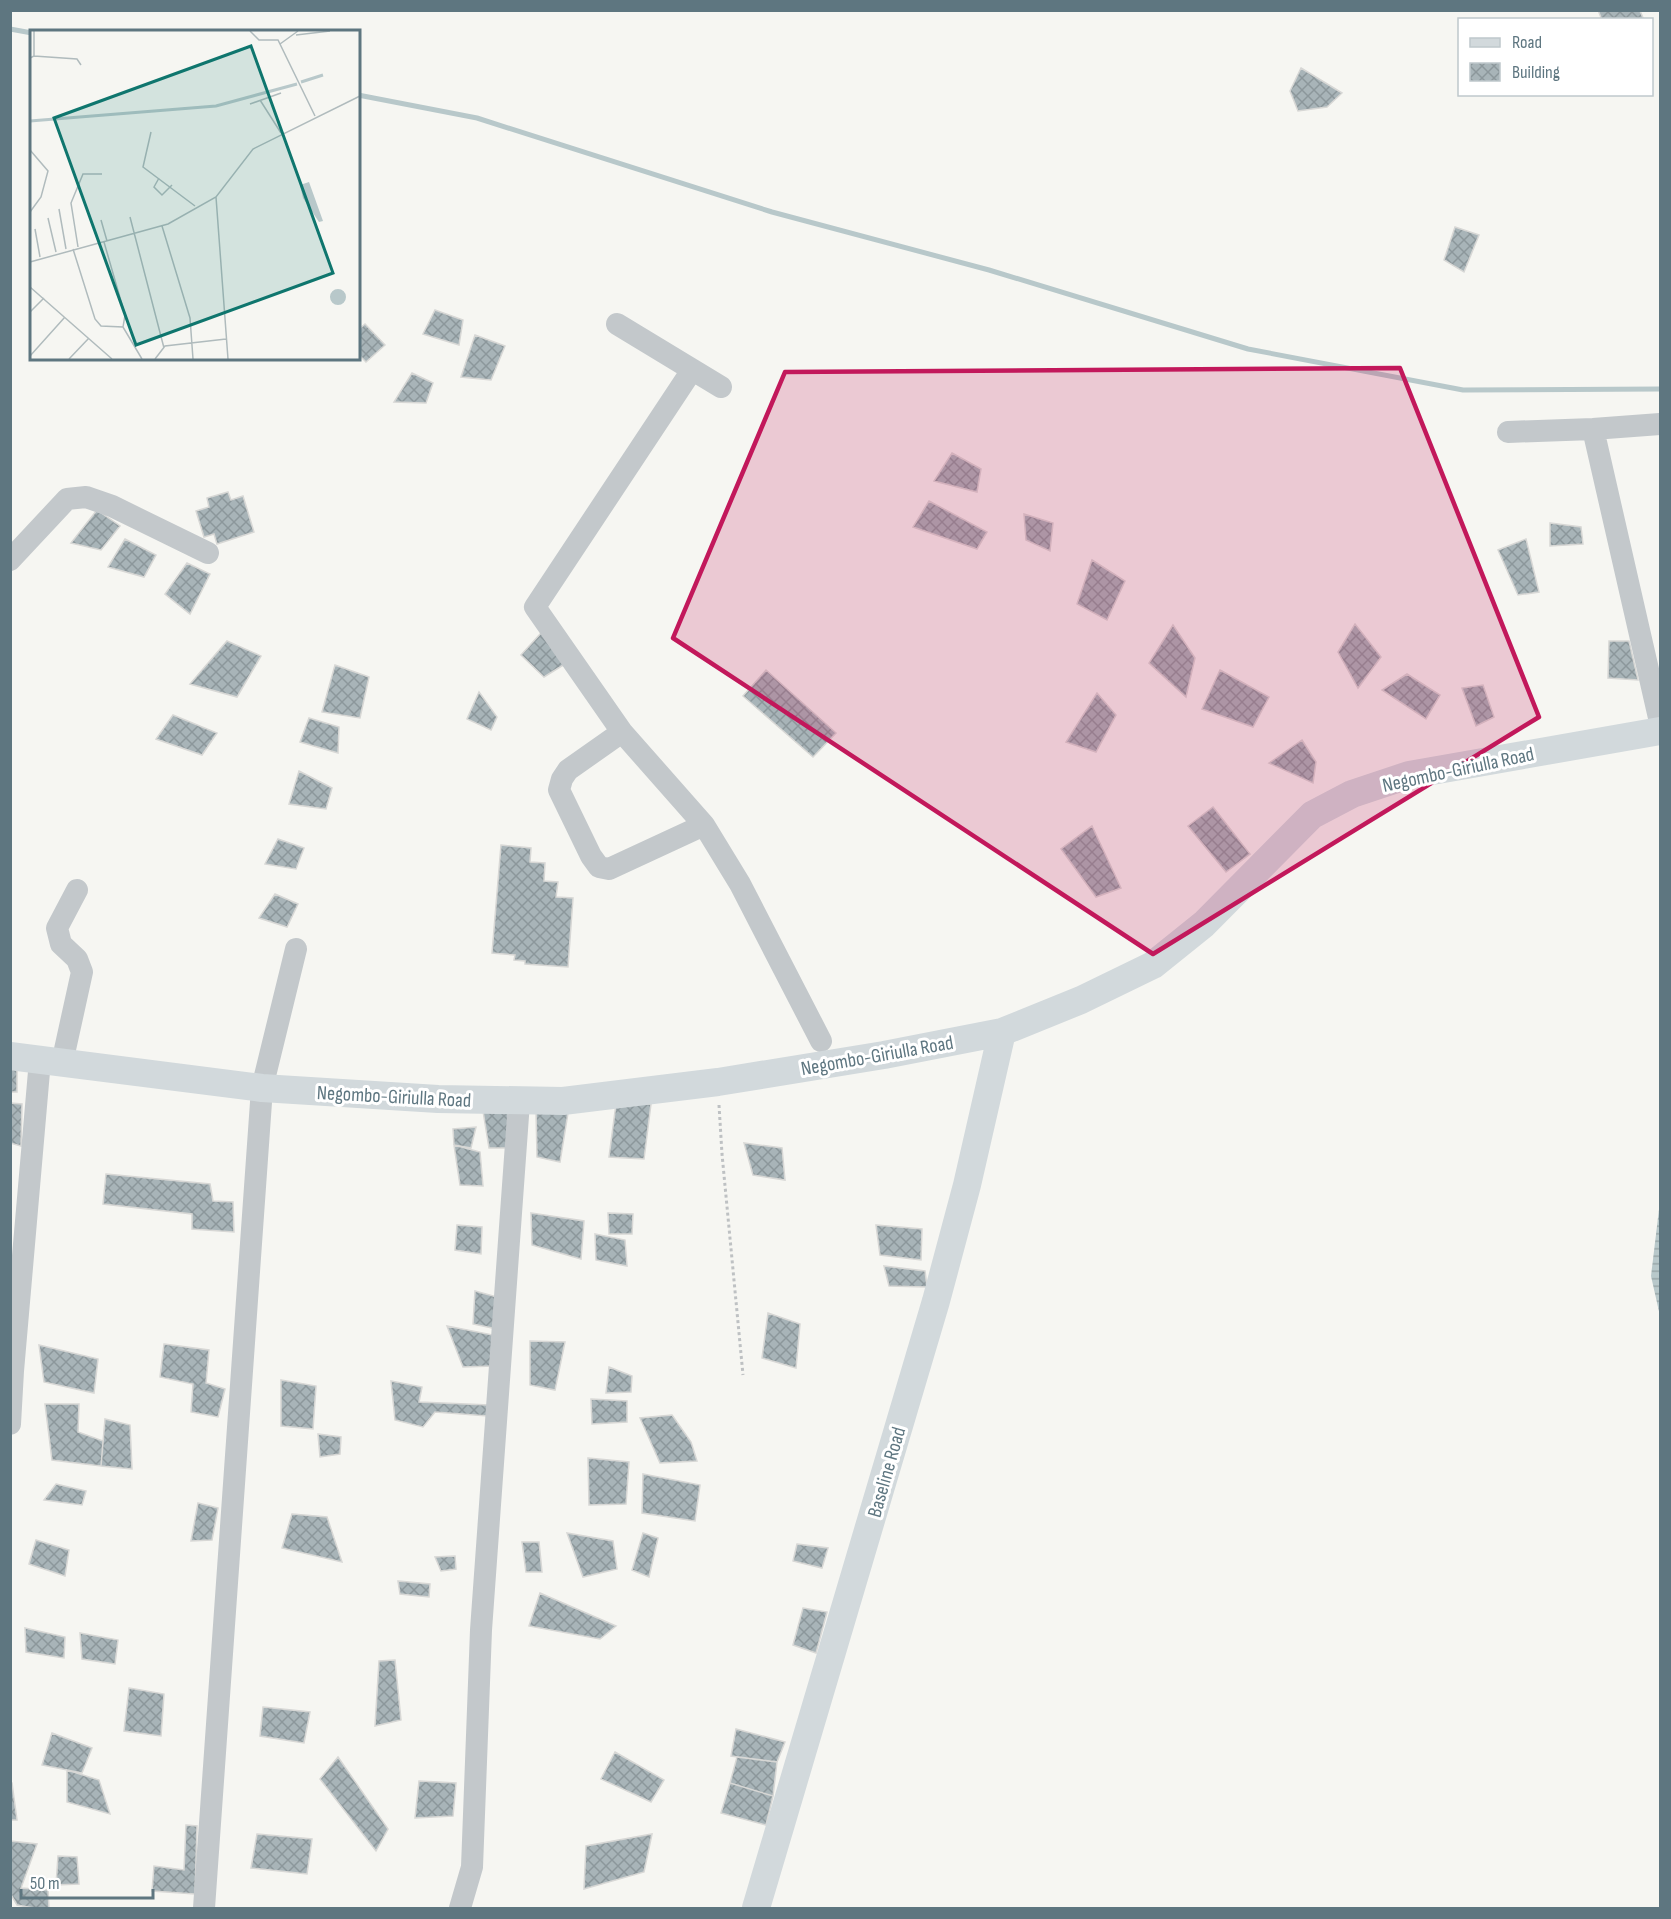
<svg xmlns="http://www.w3.org/2000/svg" width="1671" height="1919" viewBox="0 0 1671 1919" font-family="'Sofia Sans Condensed',sans-serif">
	<style>
		.water { fill: url(#water-rules) }
		.lines { fill: none; stroke-linecap: round; stroke-linejoin: round }
		.stream { stroke: #b8c8ca; stroke-width: 5 }
		.building { fill: url(#building-cross-hatch); stroke: #d7d7d5; stroke-width: 1.5 }
		.path { stroke: #bec1c3; stroke-width: 3; stroke-dasharray: 3 3; stroke-linecap: butt }
		.minor { stroke: #c3c8cb; stroke-width: 22 }
		.major { stroke: #d2d9dc; stroke-width: 28 }
		.marked { fill: #c2185b; fill-opacity: 0.2; stroke: #c2185b; stroke-width: 4.5; stroke-linejoin: round }
		.labels { text-anchor: middle; stroke-width: 6; stroke-linejoin: round; paint-order: stroke }
		.street-label { font-size: 20px; fill: #5e7680; stroke: #fff }
		.inset-river { fill: none; stroke: #b8c8ca; stroke-width: 3 }
		.inset-road { fill: none; stroke: #b0bbbd; stroke-width: 1.5 }
		.view { fill: #0f766e; fill-opacity: 0.15; stroke: #0f766e; stroke-width: 3 }
		.inset-edge { fill: none; stroke: #5e7680; stroke-width: 3 }
	</style>
	<defs>
		<pattern id="water-rules" width="6" height="5" patternUnits="userSpaceOnUse" patternTransform="scale(1.5)"><rect width="6" height="5" fill="#b8c8ca"/><path d="M0 2.5h6" fill="none" stroke="#99a7a9"/></pattern>
		<pattern id="building-cross-hatch" width="8" height="8" patternUnits="userSpaceOnUse" patternTransform="scale(1.5)"><rect width="8" height="8" fill="#a8b4b8"/><path d="M0 0l8 8M0 8l8-8" fill="none" stroke="#8c979b"/></pattern>
	</defs>
	<rect width="100%" height="100%" fill="#f6f6f2"/>
	<path class="water" d="M1660,1201V1316L1651,1276Z"/>
	<g class="lines">
		<path class="stream" d="M10,29L32,33
			M358,95L477,118L772,212L989,270L1248,349L1463,390L1660,389"/>
	</g>
	<path class="building" d="M1598,10L1640,11L1644,20H1602Z
		M1301,68L1342,93L1327,107L1298,111L1290,91Z
		M1455,227L1479,235L1464,272L1444,260Z
		M435,310L463,320L459,345L423,334Z
		M365,324L385,345L366,362L358,354V330Z
		M475,335L505,346L491,380L461,377Z
		M412,373L433,383L426,403L394,402Z
		M952,453L981,469L977,492L934,481Z
		M228,492L231,500L243,496L254,532L217,544L214,534L204,537L196,511L209,507L207,498Z
		M929,501L987,532L977,549L913,527Z
		M97,510L120,526L101,550L71,543Z
		M1024,514L1053,523L1050,551L1026,540Z
		M1550,523L1581,527L1583,544L1550,546Z
		M125,539L156,555L144,577L108,567Z
		M1526,539L1539,592L1518,595L1498,550Z
		M1092,560L1125,581L1107,620L1077,604Z
		M187,563L210,574L190,614L165,594Z
		M1355,624L1381,657L1358,688L1338,652Z
		M1173,625L1195,658L1186,697L1149,663Z
		M542,632L565,664L544,677L521,655Z
		M227,641L261,656L237,697L190,684Z
		M1609,641H1629L1638,680L1608,678Z
		M335,665L369,677L360,718L322,712Z
		M766,670L836,733L813,757L743,696Z
		M1220,670L1269,697L1253,727L1202,709Z
		M1407,674L1440,695L1426,719L1382,690Z
		M1483,685L1494,717L1476,726L1462,688Z
		M479,692L497,717L491,730L467,719Z
		M1097,693L1116,715L1096,752L1066,742Z
		M173,715L217,733L202,755L156,739Z
		M309,718L339,727L338,753L300,742Z
		M1302,740L1316,762L1313,783L1269,763Z
		M299,771L332,788L326,809L289,804Z
		M1213,807L1250,854L1226,872L1188,826Z
		M1092,826L1121,888L1096,897L1061,849Z
		M278,839L304,848L296,869L265,864Z
		M501,845L531,848L530,862L545,863L544,881L558,882L556,897L573,898L568,967L525,964V961L514,960L515,955L492,953Z
		M275,894L298,904L287,927L259,918Z
		M10,1064L17,1065V1092H10Z
		M10,1103L22,1104L21,1146L10,1143Z
		M616,1104H651L644,1159L609,1157Z
		M483,1111L509,1113V1148H489Z
		M536,1111L568,1113L560,1162L537,1157Z
		M476,1127L471,1148L454,1145L453,1129Z
		M744,1143L782,1148L785,1180L753,1175Z
		M454,1145L480,1152L483,1186L460,1185Z
		M106,1174L210,1184L213,1201L233,1202L234,1232L192,1229V1214L103,1204Z
		M531,1213L584,1221L581,1259L532,1245Z
		M608,1213L633,1214L632,1234H609Z
		M457,1225L482,1227L481,1254L455,1250Z
		M876,1225L922,1229L921,1260L880,1255Z
		M595,1234L625,1240L627,1266L596,1260Z
		M884,1266L925,1271L927,1287L889,1286Z
		M475,1291L497,1297V1329L473,1324Z
		M768,1313L800,1324L796,1368L762,1358Z
		M447,1326L493,1335V1366L463,1367Z
		M530,1341L565,1342L555,1390L530,1385Z
		M164,1344L209,1350L206,1383L225,1389L218,1417L191,1412L193,1384L160,1377Z
		M39,1345L98,1359L94,1393L44,1382Z
		M609,1367L632,1376L631,1392L606,1393Z
		M281,1380L316,1386L313,1429L281,1426Z
		M391,1381L422,1387L419,1402L489,1405L488,1416L435,1412L423,1427L395,1420Z
		M591,1399L627,1401V1422L592,1424Z
		M45,1404H79L78,1432L103,1441L101,1466L52,1460Z
		M672,1415L691,1442L697,1461L660,1463L640,1418Z
		M105,1419L130,1425L132,1469L101,1466Z
		M318,1434L341,1437L340,1454L320,1457Z
		M588,1458L629,1462L626,1504L589,1505Z
		M643,1474L700,1485L695,1521L642,1513Z
		M56,1484L86,1491L82,1505L44,1500Z
		M198,1503L218,1508L212,1540L191,1541Z
		M292,1514L327,1517L342,1562L282,1548Z
		M567,1533L613,1541L617,1569L583,1577Z
		M643,1533L658,1538L649,1577L632,1570Z
		M36,1540L69,1550L65,1576L29,1564Z
		M522,1542H539L542,1572H526Z
		M797,1544L828,1548L822,1568L793,1561Z
		M455,1556L456,1569L441,1571L435,1557Z
		M398,1581L430,1584L429,1597L400,1594Z
		M540,1593L616,1626L600,1639L529,1626Z
		M803,1608L827,1612L816,1653L793,1645Z
		M25,1628L65,1637L64,1658L26,1652Z
		M80,1633L118,1640L115,1664L82,1659Z
		M395,1660L401,1720L375,1726L379,1661Z
		M129,1688L164,1694L161,1736L124,1731Z
		M263,1707L310,1712L304,1743L260,1736Z
		M736,1729L785,1742L777,1762L731,1756Z
		M52,1733L92,1748L82,1773L42,1765Z
		M615,1752L664,1780L651,1802L601,1779Z
		M338,1757L388,1829L376,1851L320,1779Z
		M737,1757L777,1762L773,1796L730,1783Z
		M67,1770L99,1780L110,1814L67,1802Z
		M419,1781L456,1783L453,1816L415,1818Z
		M10,1783H12L17,1820H10Z
		M730,1783L773,1796L766,1825L721,1813Z
		M186,1825L197,1826L195,1894L152,1891L154,1866L184,1870Z
		M257,1834L312,1839L307,1874L251,1868Z
		M652,1834L644,1872L584,1889L586,1846Z
		M10,1841L37,1844L21,1888L48,1890L49,1908H34L17,1905L10,1893Z
		M58,1856L77,1857L79,1884L56,1885Z"/>
	<g class="lines">
		<path class="path" d="M719,1105L722,1154L743,1375"/>
		<path class="minor" d="M617,324L721,387
			M692,370L535,607L622,732L704,825L740,884L821,1041
			M1593,429L1660,722
			M1508,432L1593,429L1660,424
			M10,560L67,499L86,497L112,506L208,553
			M622,732L568,770L562,779L559,790L591,856L599,867L609,869L704,825
			M62,1063L82,972L77,959L61,944L57,928L77,890
			M10,1424L13,1371L40,1060
			M204,1908L262,1088L296,949
			M460,1908L472,1867L481,1630L519,1102"/>
		<path class="major" d="M10,1056L262,1088L438,1099L563,1101L718,1082L884,1055L1002,1032L1081,1000L1153,965L1204,924L1312,815L1352,794L1409,775L1660,731
			M756,1908L936,1301L967,1185L1002,1032"/>
	</g>
	<path class="marked" d="M1400,368L1539,717L1153,954L673,638L785,372Z"/>
	<g class="labels">
		<g class="street-label">
			<text transform="translate(1458 769) rotate(-12)" y="7">Negombo-Giriulla Road</text>
			<text transform="translate(877 1055) rotate(-10)" y="7">Negombo-Giriulla Road</text>
			<text transform="translate(394 1096) rotate(3)" y="7">Negombo-Giriulla Road</text>
			<text transform="translate(886 1472) rotate(-74)" y="7">Baseline Road</text>
		</g>
	</g>
	<g transform="translate(30 30)">
		<rect width="330" height="330" fill="#f6f6f2"/>
		<path d="M279,152L293,191L289,192L273,168L270,155ZM300 267a8 8 0 1 1 16 0a8 8 0 1 1-16 0Z" fill="#b8c8ca"/>
		<path class="inset-river" d="M271,52L293,45M0,91L186,76L267,54"/>
		<path class="inset-road" d="M220,1L229,10H248L285,86M266,5L300,1M250,14L268,1M4,26L47,29L51,35M0,28L4,26V1M230,70L251,103M220,74L251,63M121,102L113,137L165,176M0,120L18,141L11,167L0,182M129,148L124,157L132,165L142,155M186,167L198,329M29,179L36,219M100,187L134,318M18,188L26,222M71,190L77,211M132,196L160,288L163,329M5,199L10,227M74,212L95,285L93,297M48,217L41,173L53,144H72M43,219L65,289L71,296L93,297L112,329M0,232L138,194L186,167L223,119L330,66M0,257L82,329M0,282L14,268M0,326L35,287M39,329L59,308M125,329L135,316L196,309"/>
		<path class="view" d="M221,16L303,243L106,315L24,88Z"/>
		<rect width="330" height="330" class="inset-edge"/>
	</g>
	<rect width="1671" height="1919" fill="none" stroke="#5e7680" stroke-width="24"/>
	<rect x="1458" y="18" width="195" height="78" fill="#ffffff" stroke="#bfc8cc" stroke-width="1.5"/>
	<rect x="1470" y="38" width="30" height="9" fill="#d2d9dc" stroke="#bfc8cc" stroke-width="1.5"/>
	<text x="1512" y="48" font-size="18" fill="#5e7680">Road</text>
	<rect x="1470" y="63" width="30" height="18" fill="url(#building-cross-hatch)" stroke="#bfc8cc" stroke-width="1.5"/>
	<text x="1512" y="78" font-size="18" fill="#5e7680">Building</text>
	<path d="M21 1889v9h132v-9" fill="none" stroke="#5e7680" stroke-width="3"/>
	<text x="30" y="1889" font-size="18" fill="#5e7680" stroke="#ffffff" stroke-width="4.5" paint-order="stroke">50 m</text>
</svg>
